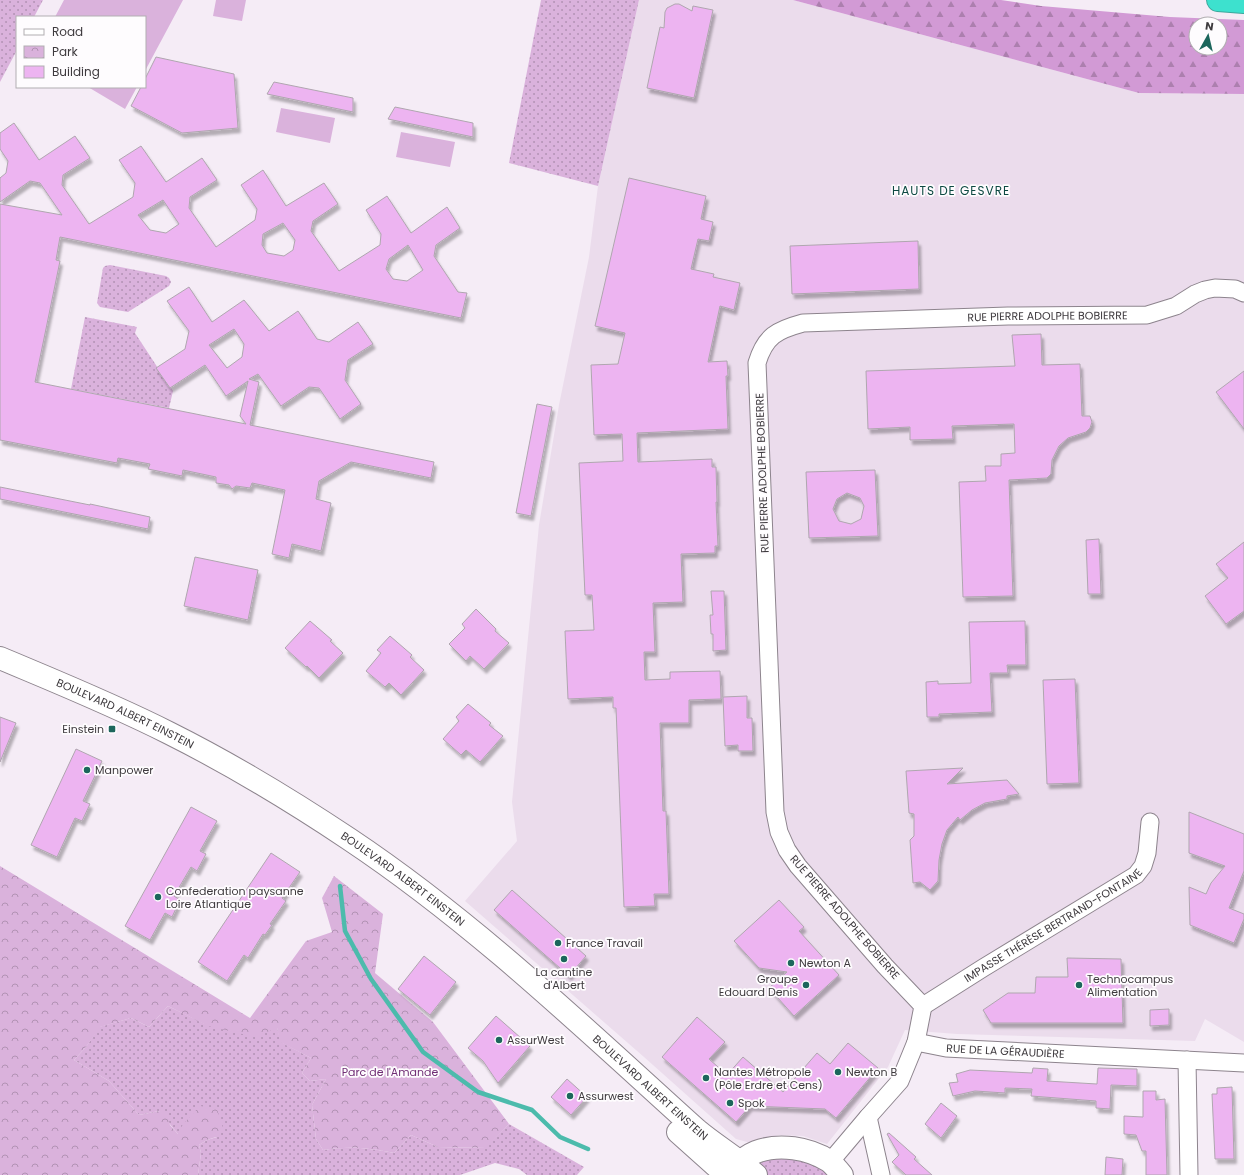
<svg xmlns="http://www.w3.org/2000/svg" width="1244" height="1175" viewBox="0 0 1244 1175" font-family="Poppins,sans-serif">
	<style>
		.built { fill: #ebdcec }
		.grass { fill: url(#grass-dots) }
		.forest { fill: url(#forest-firs); fill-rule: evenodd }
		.park { fill: url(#park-crowns) }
		.pitch { fill: #dab2dc }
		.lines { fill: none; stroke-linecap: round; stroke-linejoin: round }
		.stream { stroke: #4cbbac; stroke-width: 4.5 }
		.building { fill: #edb4f1; stroke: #afa6af; fill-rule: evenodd; filter: url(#shadow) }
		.street-casing { stroke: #8d848d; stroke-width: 19 }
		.secondary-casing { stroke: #8d848d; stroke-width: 24 }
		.highway-casing { stroke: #3da79c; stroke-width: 24 }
		.street { stroke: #fff; stroke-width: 17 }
		.secondary { stroke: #fff; stroke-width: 22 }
		.highway { stroke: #3de1ce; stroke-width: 22 }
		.poi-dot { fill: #1c665c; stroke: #fefcfe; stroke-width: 1.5 }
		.labels { text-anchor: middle; stroke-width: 3.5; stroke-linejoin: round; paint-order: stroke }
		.street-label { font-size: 11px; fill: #3e3a3e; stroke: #fefcfe }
		.poi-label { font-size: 11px; fill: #3e3a3e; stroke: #fefcfe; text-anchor: start }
		.park-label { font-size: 11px; fill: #702e75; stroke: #fefcfe }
		.neighbourhood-label { font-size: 12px; letter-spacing: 1px; fill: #0d4942; stroke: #fefcfe }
	</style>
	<defs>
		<pattern id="grass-dots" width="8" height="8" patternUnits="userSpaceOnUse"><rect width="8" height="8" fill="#dab2dc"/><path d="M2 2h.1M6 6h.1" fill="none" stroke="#b292b4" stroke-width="1.8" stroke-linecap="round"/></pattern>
		<pattern id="forest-firs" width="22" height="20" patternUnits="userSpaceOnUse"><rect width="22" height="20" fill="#d29ad5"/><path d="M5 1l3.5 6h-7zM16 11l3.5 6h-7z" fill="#ac7fae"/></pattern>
		<pattern id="park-crowns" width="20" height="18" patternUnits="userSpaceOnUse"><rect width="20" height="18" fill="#dab2dc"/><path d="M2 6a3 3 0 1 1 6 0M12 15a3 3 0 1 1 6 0" fill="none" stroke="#b292b4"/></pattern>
		<filter id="shadow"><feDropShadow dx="2.5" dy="4.5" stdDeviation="1" flood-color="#0004"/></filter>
	</defs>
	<rect width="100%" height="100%" fill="#f5ecf6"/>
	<path class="built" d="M639,0H793L1139,93L1244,94V1042L1205,1019L1195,1041L957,1034L905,1030L888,1067L827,1144L803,1136L779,1135L751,1143L736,1139L644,1057L465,901L517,841L512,802L539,525L559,405L589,257L598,186Z"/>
	<path class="grass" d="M0,0H43L34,17H17V50L0,82Z
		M541,0H639L598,186L509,163Z
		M110,265L166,276L169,278L171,282L169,286L128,312L100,307L97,303L103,268L105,266Z
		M85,317L137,327L135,333L173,391L169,408L71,389Z
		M168,1006L205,1024L277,1028L281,1042L311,1058L302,1073L310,1081L326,1079L312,1105L316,1139L323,1150C350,1146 368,1148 394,1153L411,1135L438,1147L485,1148L509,1124L584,1167L577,1175H527L519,1169L495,1163L460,1175H198L201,1153L199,1145L207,1140L217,1137L178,1134L159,1111L139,1115L109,1081L74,1060L86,1047L99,1027L131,1018L149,1027Z
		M773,1158H805L835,1175H766L760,1164L766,1160Z"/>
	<path class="forest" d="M793,0H1001L1041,6L1170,17L1244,20V94L1139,93ZM1196,24H1220V48H1196Z"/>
	<path class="park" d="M0,866L250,1018L306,941L332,932L322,898L334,876L383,914L375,973L433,1022L509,1124L486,1148L438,1147L411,1135L394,1153C368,1148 350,1146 323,1150L316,1139L312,1105L326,1079L310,1081L302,1073L311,1058L280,1042L277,1028L255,1037L208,1026L168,1006L149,1027L131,1018L100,1027L86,1047L74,1060L109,1081L139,1115L159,1111L167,1115L170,1125L178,1134L183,1124L200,1106L217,1109L223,1128L219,1136L207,1140L199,1145L201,1153L198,1175H0Z"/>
	<path class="pitch" d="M64,0H183L145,71V17H55Z
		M216,0H246L242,21L213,16Z
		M88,87H137L125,109Z
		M281,108L335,118L330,143L276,132Z
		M401,132L455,142L450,167L396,157Z"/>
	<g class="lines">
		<path class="stream" d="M340,886L345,931L371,979L423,1052L478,1092L532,1110L560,1137L588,1149"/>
	</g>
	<path class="building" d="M675,4H679L692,11L693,6L713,10L694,98L647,88L660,27L664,28L665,12L667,8Z
		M156,57L234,74L238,128L182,133L131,106L141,87H145V79Z
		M274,82L353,98V112L267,94Z
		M395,107L473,123V137L388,119Z
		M14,123L39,160L75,136L90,158L63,175L62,185L89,224L133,197L135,183L119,160L141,146L166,182L202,158L217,180L190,197L189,208L216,247L255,220L257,209L241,185L263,170L286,206L324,183L338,204L313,221L311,231L339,271L380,245L381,234L366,210L387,196L411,233L447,207L460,228L436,245L434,256L458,292L467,293L461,318L60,237L56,260L60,261L35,382L246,424L240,416L248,381L226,396L205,365L170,388L156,368L185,349L189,331L167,301L189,287L212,322L244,300L269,331L298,311L317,339L329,342L358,322L373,344L348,360L345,380L361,404L340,419L319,388L309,387L281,406L258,374L249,379L259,382L250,425L434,462L431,478L351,462L319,481L316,499L331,503L321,551L292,544L289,558L272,554L285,490L252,483L250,488L236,486L232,489L229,485L216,483V477L183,470L182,476L148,469L150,464L118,458L117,463L0,440V204L62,215L40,183L30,181L0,202V178L6,173L8,161L0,149V133ZM163,200L179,224L166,233L150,230L138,215ZM283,223L295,240L293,250L284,256L267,253L262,245L263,234ZM408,245L423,270L407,281L393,279L386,269L389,259ZM234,329L244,344L242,357L227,368L209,345Z
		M629,178L706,196L701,219L713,222L709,241L698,239L691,269L714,274L713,277L740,283L734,310L720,306L708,362L727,361L728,376H726L728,429L637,433L638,462L712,459V467H716L717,502H716L718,546H715V553L681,554L683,602L653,603L655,652H644L645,680L670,679V672L720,671L721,699L689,700V723H660L663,811H666L669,894H654L655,906L624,907L616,708H613V697L568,699L565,631L594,630L592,595H585L579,463L623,461L622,434L594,435L591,365L618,364L625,333L595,326Z
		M918,241L919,289L792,294L790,246Z
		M1041,334L1042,365L1080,364L1082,416H1090L1092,422L1090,428L1086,432L1068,438L1059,446L1052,460L1051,474L1047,478L1009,480L1013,596L963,597L959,482L986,481L985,466H1001V454L1015,453L1014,424L952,426L953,439L910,440V427L868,429L866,371L1015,366L1012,335Z
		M1244,371V429L1216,392Z
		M537,404L552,407L531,516L516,513Z
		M875,470L878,536L809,538L806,472ZM847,493L860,498L864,506L861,519L851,524L839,521L833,509L837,499Z
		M0,487L90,505V504L150,517L148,529L0,499Z
		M1099,539L1101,594H1088L1086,540Z
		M1244,542V611L1226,624L1205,596L1228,578L1216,564Z
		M195,557L258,570L248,620L184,606Z
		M711,591H724L726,650L713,651V634H711L710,615H713Z
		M476,609L496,629L495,631L509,643L484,669L470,656L466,661L449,644L465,628L462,624Z
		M310,621L332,640L330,641L343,653L319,678L307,666L306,667L285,648Z
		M1025,621L1026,665H1007L1008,673H990L992,712L939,714V717H927L926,682L938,681V684L971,683L969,622Z
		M390,636L412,655L410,657L424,670L401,695L389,683L385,687L366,671L381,653L377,650Z
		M1075,679L1079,783L1047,784L1043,680Z
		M747,696V718H752L753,751H738V745L725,746L723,697Z
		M468,704L491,723L489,725L503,736L480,762L466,750L461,755L443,739L459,721L456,717Z
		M0,717L16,723L0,762Z
		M76,749L102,761L83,801L90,804L82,821L75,818L57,857L31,845Z
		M963,768L947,784L1007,780L1019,794L1007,796V799L985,803L972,810L960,820L958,817L947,830L942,844L939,860L938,881L930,890L920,882L913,883L910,840L914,836V814L909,813L906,771Z
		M191,807L217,821L200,851L206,854L197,871L191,867L174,896L180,900L172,917L165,913L150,940L125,926Z
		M1189,812L1244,834V871L1229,908L1244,914V919L1234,943L1190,925L1189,887L1206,894L1211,883L1225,866L1189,853Z
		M271,853L300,872L282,898L286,901L270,924L272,925L265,935L263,934L248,958L244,955L227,981L198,962Z
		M512,890L586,956L569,976L494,910Z
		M779,900L804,927L799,931L839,975L794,1016L769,988L787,972L759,968L734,941Z
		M424,956L456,982L430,1015L398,989Z
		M1067,958L1121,959L1123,1023H991L983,1010L1008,993H1035L1036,977H1068Z
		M1169,1009V1025L1150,1026V1010Z
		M496,1016L530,1046L498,1083L483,1061L468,1048Z
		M697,1017L725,1042L709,1059L727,1075L743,1057L783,1092L817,1053L830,1064L848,1043L878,1068L836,1118L825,1109L750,1106L736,1122L662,1057Z
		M1033,1068L1048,1069L1047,1081L1097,1084L1098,1068L1137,1069V1086L1111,1085L1110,1109L1096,1108V1101L1031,1096L1032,1089L1005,1088V1093L975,1091L953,1096L949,1083L958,1082L956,1074L970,1070L1032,1073Z
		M567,1079L587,1097L571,1115L551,1097Z
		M1232,1087L1234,1159H1215L1212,1094H1217V1088Z
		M1143,1091H1156V1100L1165,1099L1167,1175H1146V1151H1142L1136,1135L1124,1134V1116L1143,1117Z
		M941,1103L957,1116L941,1138L925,1124Z
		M889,1133L916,1157L914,1159L932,1175H906L892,1162L899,1155L887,1134Z
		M1106,1157L1123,1159L1122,1175H1105Z"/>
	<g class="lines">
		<g class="street-casing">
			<g id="street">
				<path id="s1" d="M923,1006L983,968L1136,875L1143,866L1147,853L1150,822"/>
				<path id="s2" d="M916,1042L946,1048L1244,1063"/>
				<path d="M1187,1060L1189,1175"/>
				<path d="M868,1117L881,1175"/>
				<path id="s3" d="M830,1162L868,1117L900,1081L916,1042L923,1006L885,966L798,866L787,850L779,832L775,812L757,363C765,336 777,330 803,323L1008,316L1147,315L1176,306L1195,294L1205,290L1215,288L1235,289L1244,293"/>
			</g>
		</g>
		<g class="secondary-casing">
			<g id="secondary">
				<path id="s4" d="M0,658C57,682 114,705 169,733C231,764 292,801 349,839C475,923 585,1029 697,1130C716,1146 737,1158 756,1175"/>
				<path d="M678,1132L726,1175"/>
				<path d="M731,1170C738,1163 746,1156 756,1152C779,1143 809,1148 829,1161C834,1165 838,1170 842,1175"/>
			</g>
		</g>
		<g class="highway-casing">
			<path id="highway" d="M1218,0L1244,2"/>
		</g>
		<use href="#street" class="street"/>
		<use href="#secondary" class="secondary"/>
		<use href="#highway" class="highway"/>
	</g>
	<g class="poi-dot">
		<rect x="108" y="725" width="8" height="8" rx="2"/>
		<circle cx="87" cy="770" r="4"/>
		<circle cx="158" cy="897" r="4"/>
		<circle cx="558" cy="943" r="4"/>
		<circle cx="564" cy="959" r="4"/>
		<circle cx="791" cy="963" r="4"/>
		<circle cx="806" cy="985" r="4"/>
		<circle cx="1079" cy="985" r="4"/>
		<circle cx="499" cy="1040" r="4"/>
		<circle cx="838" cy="1072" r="4"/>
		<circle cx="706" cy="1078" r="4"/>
		<circle cx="570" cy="1096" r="4"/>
		<circle cx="730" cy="1103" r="4"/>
	</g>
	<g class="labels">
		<g class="street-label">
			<text dy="4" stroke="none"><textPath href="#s3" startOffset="1192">RUE PIERRE ADOLPHE BOBIERRE</textPath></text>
			<text transform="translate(762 473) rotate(-92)" y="4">RUE PIERRE ADOLPHE BOBIERRE</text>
			<text dy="4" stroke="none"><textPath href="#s4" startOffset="137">BOULEVARD ALBERT EINSTEIN</textPath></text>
			<text dy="4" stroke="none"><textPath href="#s4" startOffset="461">BOULEVARD ALBERT EINSTEIN</textPath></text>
			<text transform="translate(845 917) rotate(49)" y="4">RUE PIERRE ADOLPHE BOBIERRE</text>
			<text dy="4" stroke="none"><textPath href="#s1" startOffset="153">IMPASSE THÉRÈSE BERTRAND-FONTAINE</textPath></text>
			<text dy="4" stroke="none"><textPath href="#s2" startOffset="90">RUE DE LA GÉRAUDIÈRE</textPath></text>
			<text dy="4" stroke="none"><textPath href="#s4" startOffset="785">BOULEVARD ALBERT EINSTEIN</textPath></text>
		</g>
		<g class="poi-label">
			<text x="104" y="733" text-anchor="end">Einstein</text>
			<text x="95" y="774">Manpower</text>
			<text x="166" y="895">Confederation paysanne<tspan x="166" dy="13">Loire Atlantique</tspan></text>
			<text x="566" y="947">France Travail</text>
			<text x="799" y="967">Newton A</text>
			<text x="564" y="976" text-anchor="middle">La cantine<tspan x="564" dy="13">d'Albert</tspan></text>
			<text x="798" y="983" text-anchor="end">Groupe<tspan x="798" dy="13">Edouard Denis</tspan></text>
			<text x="1087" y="983">Technocampus<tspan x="1087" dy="13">Alimentation</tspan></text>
			<text x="507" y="1044">AssurWest</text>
			<text x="714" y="1076">Nantes Métropole<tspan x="714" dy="13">(Pôle Erdre et Cens)</tspan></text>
			<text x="846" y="1076">Newton B</text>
			<text x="578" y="1100">Assurwest</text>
			<text x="738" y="1107">Spok</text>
		</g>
		<g class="park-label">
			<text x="390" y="1076">Parc de l'Amande</text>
		</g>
		<g class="neighbourhood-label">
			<text x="951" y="195">HAUTS DE GESVRE</text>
		</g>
	</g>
	<rect x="16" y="16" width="130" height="72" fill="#fefcfe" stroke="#b1aeb1"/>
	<rect x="24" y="29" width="20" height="6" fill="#ffffff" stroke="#b1aeb1"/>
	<text x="52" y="36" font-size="12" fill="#3e3a3e">Road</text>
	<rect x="24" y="46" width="20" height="12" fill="url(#park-crowns)" stroke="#b1aeb1"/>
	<text x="52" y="56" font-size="12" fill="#3e3a3e">Park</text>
	<rect x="24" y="66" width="20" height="12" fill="#edb4f1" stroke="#b1aeb1"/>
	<text x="52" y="76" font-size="12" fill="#3e3a3e">Building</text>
	<g transform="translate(1208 36) rotate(8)"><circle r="19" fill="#fefcfe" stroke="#b1aeb1"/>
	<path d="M0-3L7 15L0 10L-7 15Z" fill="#1c665c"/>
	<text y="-6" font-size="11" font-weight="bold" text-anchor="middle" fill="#3e3a3e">N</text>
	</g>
</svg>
